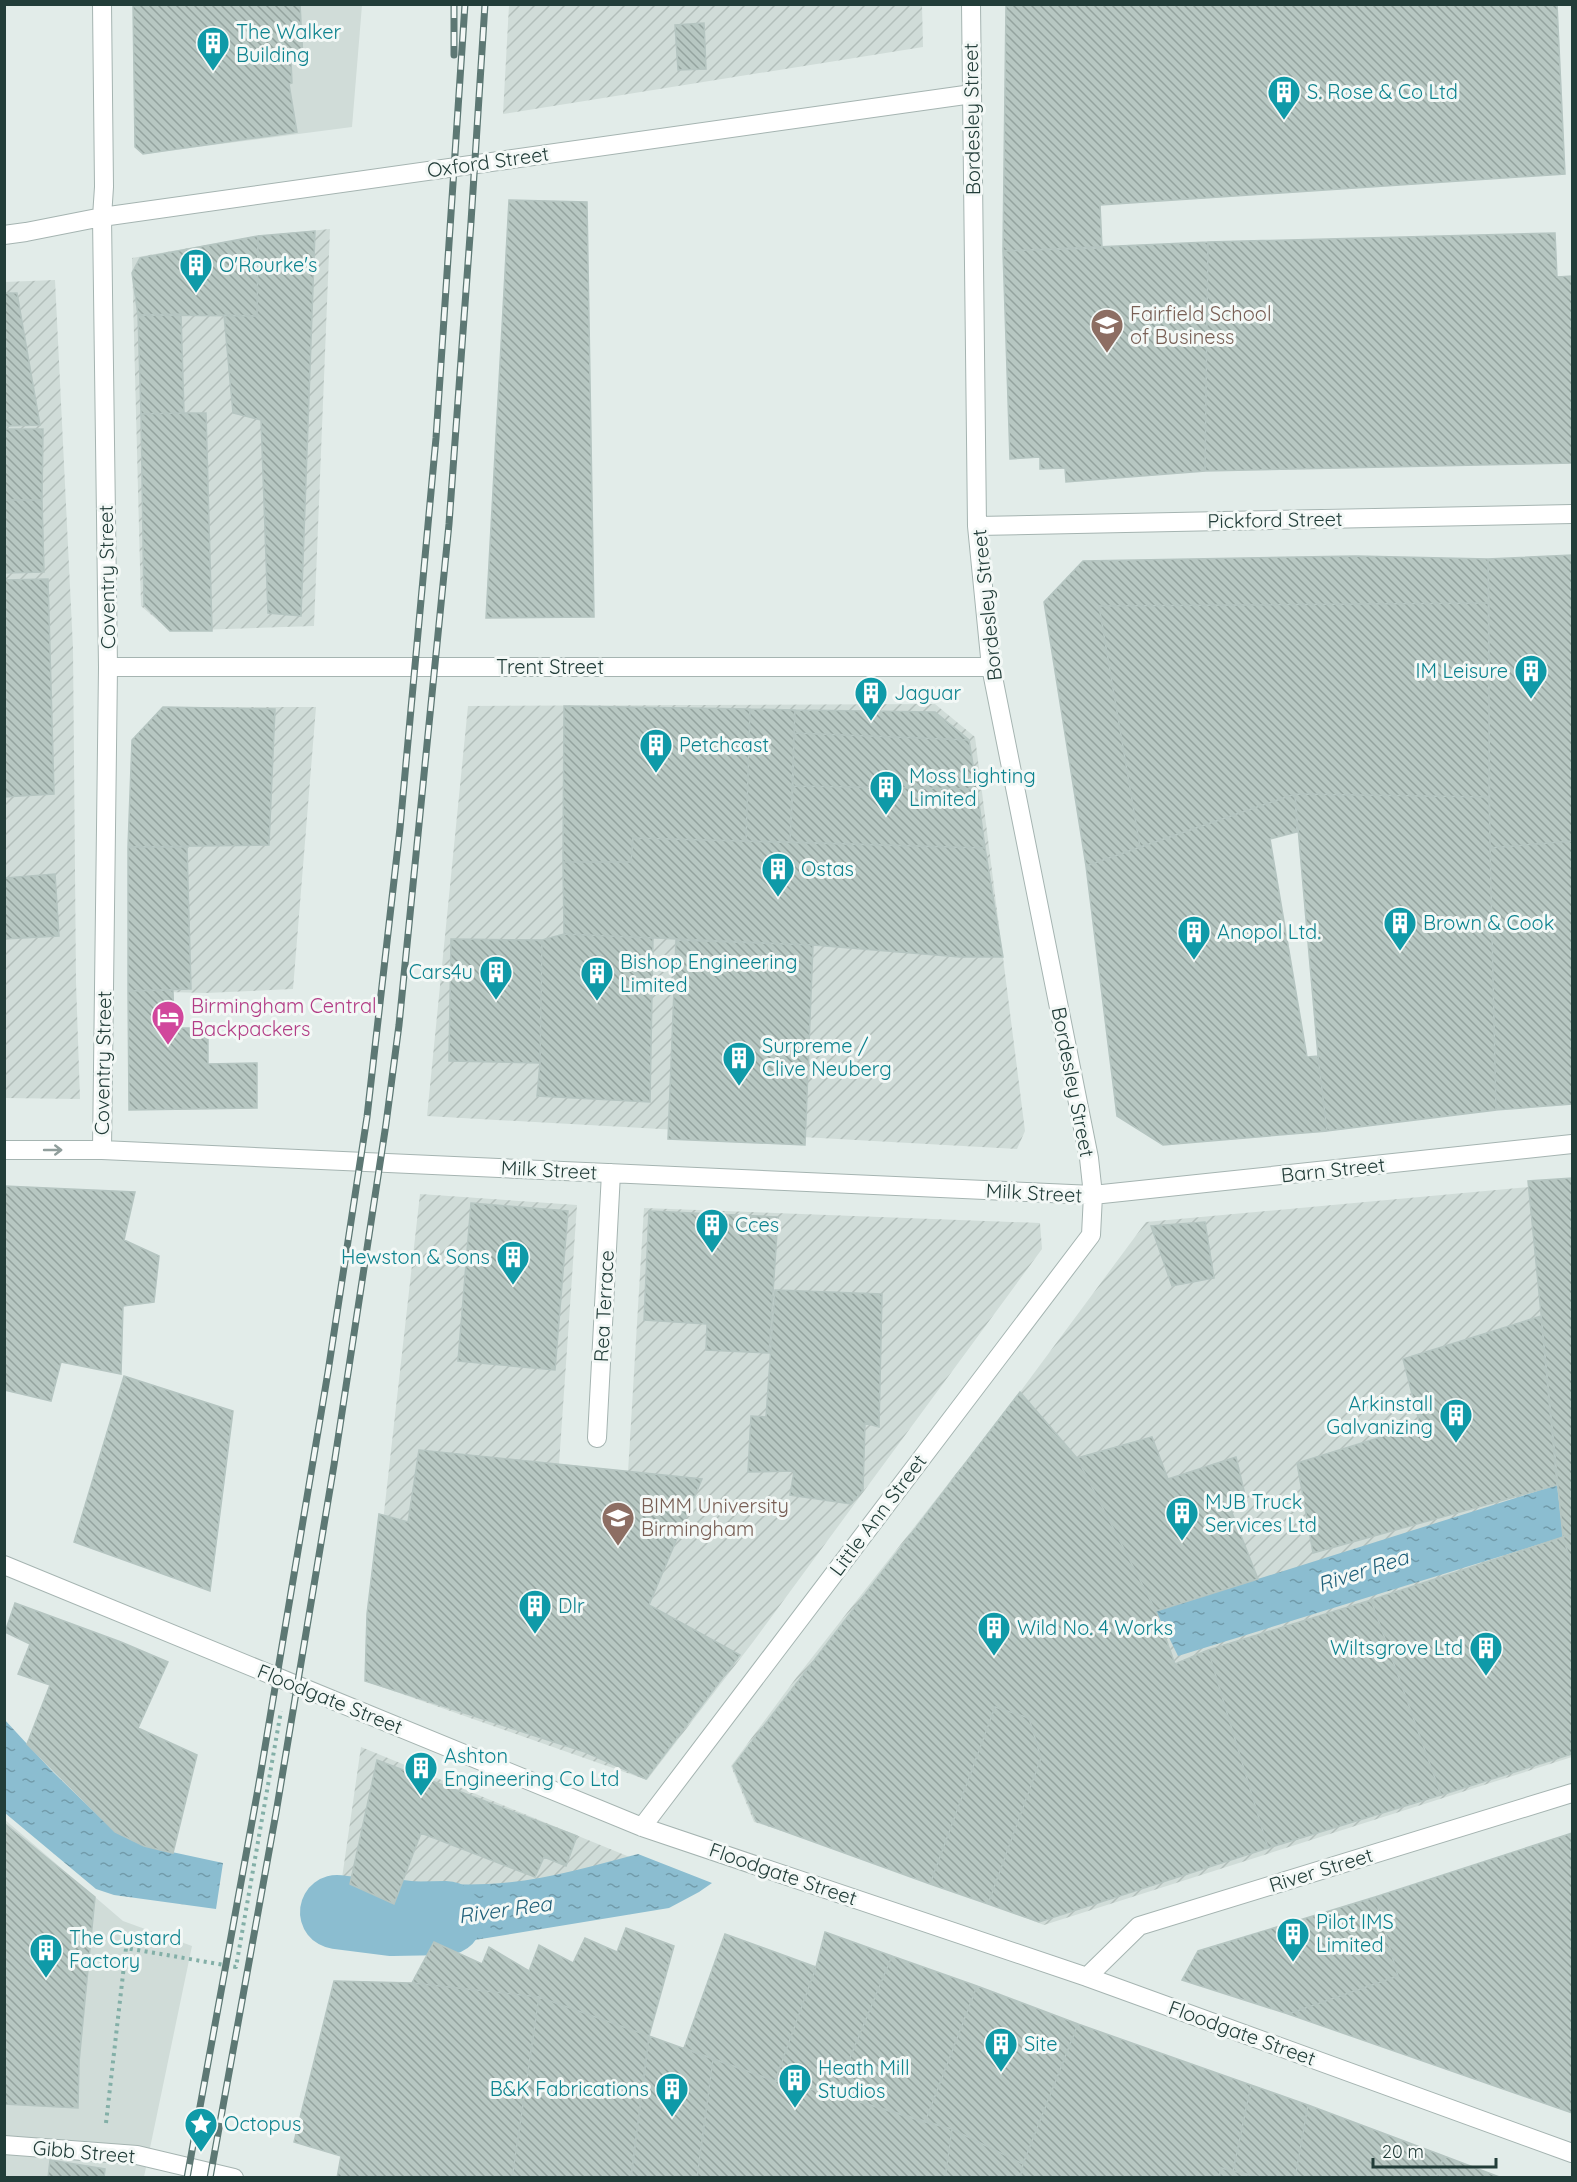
<svg xmlns="http://www.w3.org/2000/svg" width="1577" height="2182" viewBox="0 0 1577 2182" font-family="Quicksand,sans-serif">
	<style>
		.built { fill: #d0dcd8 }
		.industrial { fill: url(#industrial-furrows) }
		.water { fill: url(#water-ripples) }
		.lines { fill: none; stroke-linecap: round; stroke-linejoin: round }
		.river { stroke: #8bbdd0; stroke-width: 74 }
		.building { fill: url(#building-back-hatch); stroke: #b5c5c1; stroke-width: 1.5 }
		.minor-casing { stroke: #a5b4b1; stroke-width: 20 }
		.path { stroke: #83afa7; stroke-width: 4; stroke-dasharray: 3 4.5; stroke-linecap: butt }
		.minor { stroke: #fff; stroke-width: 18 }
		.rail-casing { stroke: #5d7874; stroke-width: 7 }
		.rail { stroke: #f3f8f6; stroke-width: 4.5; stroke-dasharray: 14; stroke-linecap: butt }
		.oneway { stroke: #909e9c }
		.labels { text-anchor: middle; stroke-width: 6; stroke-linejoin: round; paint-order: stroke }
		.culture-label { font-size: 20px; fill: #0d838f; stroke: #f3f8f6; text-anchor: start }
		.street-label { font-size: 20px; fill: #223d39; stroke: #f3f8f6 }
		.education-label { font-size: 20px; fill: #785e54; stroke: #f3f8f6; text-anchor: start }
		.hotel-label { font-size: 20px; fill: #b23c85; stroke: #f3f8f6; text-anchor: start }
		.water-label { font-size: 21px; font-style: italic; fill: #1d5e78; stroke: #f3f8f6 }
	</style>
	<defs>
		<pattern id="industrial-furrows" width="10" height="10" patternUnits="userSpaceOnUse" patternTransform="scale(1.5)"><rect width="10" height="10" fill="#d0dcd8"/><path d="M-1 1l2-2M0 10L10 0M9 11l2-2" fill="none" stroke="#b2beba"/></pattern>
		<pattern id="water-ripples" width="26" height="14" patternUnits="userSpaceOnUse" patternTransform="scale(1.5)"><rect width="26" height="14" fill="#8bbdd0"/><path d="M2 4q2-2 4 0t4 0M15 11q2-2 4 0t4 0" fill="none" stroke="#719baa"/></pattern>
		<pattern id="building-back-hatch" width="6" height="6" patternUnits="userSpaceOnUse" patternTransform="scale(1.5)"><rect width="6" height="6" fill="#b7c7c2"/><path d="M-1 5l2 2M0 0l6 6M5-1l2 2" fill="none" stroke="#94a39f"/></pattern>
	</defs>
	<rect width="100%" height="100%" fill="#e2ece9"/>
	<path class="built" d="M133,5H362L352,127L143,154L135,147Z
		M4,1819L123,1921L192,1946L144,2177H5Z"/>
	<path class="industrial" d="M509,5H922L923,47L503,114Z
		M330,229L314,626L170,631L141,606L132,258L258,236Z
		M55,280L73,648L76,982L80,1099L5,1098L4,282Z
		M935,704L975,737L1025,1131L1017,1149L427,1116L468,706Z
		M163,707H316L293,989L206,993L129,991L132,740Z
		M1572,1183V1757L1044,1925L896,1868L754,1822L731,1766L796,1678L1020,1392L1146,1222Z
		M420,1194L577,1205L559,1464L628,1472L644,1208L1040,1223L1042,1249L753,1642L647,1780L365,1681Z
		M361,1747L637,1860L471,1901L392,1903L338,1895L342,1878Z"/>
	<path class="water" d="M1557,1485L1563,1537L1178,1656L1156,1611Z
		M4,1719L52,1771L115,1832L144,1846L223,1863L216,1909L114,1895L96,1889L5,1813Z
		M638,1854L712,1883L699,1892L669,1908L450,1944L416,1947L390,1944L343,1928L355,1872C399,1881 443,1886 488,1884C539,1882 589,1867 638,1854Z"/>
	<g class="lines">
		<path class="river" d="M337,1912L392,1919L446,1918"/>
	</g>
	<path class="building" d="M133,4H300L303,59L291,61L292,83L289,84L297,132L143,154L135,147Z
		M1006,4H1557L1565,174L1100,205L1102,248L1003,251Z
		M704,23L706,69L678,70L675,25Z
		M509,200L587,202L594,617L486,618Z
		M315,231L301,616L268,613L261,420L233,413L224,315L257,316L258,236Z
		M1555,233L1557,277L1572,276V463L1205,471L1208,242Z
		M258,236L257,316L138,315L132,273L140,258Z
		M1208,242L1205,471L1066,482L1065,468L1040,469V457L1010,459L1003,251Z
		M4,293H17L40,425L4,426Z
		M181,314L184,413L141,414L138,315Z
		M184,413H206L212,631H170L144,605L141,414Z
		M4,429H43L42,500H4Z
		M4,500H42L44,572L4,573Z
		M1572,555V841L1490,848L1488,559Z
		M1356,556L1488,559L1489,603L1099,606L1140,847L1086,866L1044,602L1083,561Z
		M48,579L54,794L4,797V580Z
		M1489,603V797L1295,794L1140,847L1099,606Z
		M564,706L750,709L746,841L633,838L631,862H563Z
		M163,707L275,709L269,845L128,847L132,740Z
		M750,709L795,710L790,842L746,841Z
		M795,710L935,712L969,740L794,733Z
		M794,733L969,740L977,789L793,786Z
		M793,786L977,789L985,848L790,842Z
		M1295,794L1297,832L1270,839L1307,1057L1318,1056L1327,1131L1163,1145L1117,1116L1086,866Z
		M1295,794L1489,797L1496,1110L1327,1131L1318,1056Z
		M633,838L985,848L1003,957H960L813,945L564,934L563,862H631Z
		M1572,841V1104L1496,1110L1490,848Z
		M128,847H187L191,989L128,991Z
		M4,873L5,878L55,874L59,936L4,939Z
		M564,934L653,938L650,1102L537,1096L540,1063L542,940Z
		M451,939L542,940L540,1063L449,1061Z
		M676,940L813,945L805,1145L668,1139Z
		M173,990L174,1028H208V1064L257,1063V1108L129,1110L128,991Z
		M1572,1178V1535L1563,1537L1528,1181Z
		M4,1186L135,1192L124,1240L159,1256L154,1302L123,1306L121,1374L61,1362L51,1401L4,1390Z
		M471,1203L568,1211L555,1370L458,1361Z
		M649,1211L778,1217L769,1353L706,1350L707,1324L644,1320Z
		M1205,1222L1214,1278L1172,1286L1151,1226Z
		M775,1290L882,1294L879,1427L865,1423L863,1490L851,1504L790,1495L794,1471L748,1472L751,1416L766,1417Z
		M1541,1316L1557,1485L1313,1553L1297,1463L1420,1425L1403,1359Z
		M124,1376L233,1411L210,1591L74,1542Z
		M1020,1392L1077,1458L1156,1611L1175,1664L1208,1650L1268,1848L1039,1922L988,1904L1041,1758L1029,1718L995,1707L930,1884L756,1821L733,1766Z
		M1152,1437L1168,1479L1236,1457L1246,1499L1229,1505L1258,1579L1156,1611L1077,1458Z
		M419,1450L702,1479L649,1605L740,1655L646,1779L585,1752L365,1681L367,1614L379,1514L408,1522Z
		M1572,1535V1566L1563,1537Z
		M1563,1537L1572,1566V1754L1441,1795L1371,1600Z
		M1371,1600L1441,1795L1268,1848L1208,1650Z
		M15,1603L121,1642L168,1662L138,1728L197,1755L173,1853L144,1846L115,1832L27,1744L50,1685L18,1674L30,1644L5,1632Z
		M995,1707L1029,1718L1041,1758L988,1904L930,1884Z
		M377,1760L577,1836L566,1866L544,1857L535,1877L421,1833L394,1904L350,1884Z
		M4,1823L95,1897L79,2062L78,2108L4,2104Z
		M1572,1833V2113L1288,2014L1398,1976L1375,1897Z
		M1375,1897L1398,1976L1288,2014L1182,1980L1198,1951Z
		M626,1928L674,1946L649,2036L539,1997L412,1983L434,1942L482,1964L489,1947L529,1971L539,1945L573,1963L585,1938L617,1952Z
		M825,1932L892,1956L840,2082V2096L775,2081L816,1967Z
		M725,1934L816,1967L775,2081L684,2048Z
		M892,1956L977,1986L925,2122L840,2096V2082Z
		M334,1981L412,1983L539,1997L512,2178H337L341,2156L294,2142Z
		M977,1986L1078,2024L1023,2164L952,2129L925,2122Z
		M539,1997L649,2036L631,2178H512Z
		M1078,2024L1251,2085L1233,2171L1221,2168L1219,2178H1020L1023,2164Z
		M649,2036L713,2059L697,2178H631Z
		M713,2059L775,2081L840,2096L952,2129L945,2178H697Z
		M1251,2085L1308,2105L1295,2178H1260L1233,2171Z
		M1308,2105L1444,2156L1436,2178H1295Z
		M952,2129L1023,2164L1020,2178H945Z
		M1444,2156L1502,2178H1436Z
		M50,2160L105,2169L104,2178H48Z
		M1221,2168L1260,2177V2178H1219Z"/>
	<g class="lines">
		<g class="minor-casing">
			<path id="minor" d="M4,235L26,232L102,217L972,94
				M977,526L1572,514
				M108,667H991
				M4,1150H102L1093,1195L1572,1144
				M102,1150L108,667L102,217L104,187L102,4
				M597,1438L611,1173
				M4,1565L642,1827L1087,1977L1572,2153
				M642,1827L1091,1235L1093,1195L1089,1158L991,667L977,526L971,4
				M1087,1977L1139,1926L1572,1793
				M4,2145L137,2155L234,2178"/>
		</g>
		<path class="path" d="M106,2123L126,1948L236,1967L281,1711"/>
		<use href="#minor" class="minor"/>
		<g class="rail-casing">
			<path id="rail" d="M454,4V55
				M187,2178L258,1789L328,1372L367,1117L400,828L436,438L465,4
				M210,2178L276,1813L334,1465L386,1124L399,1025L449,524L471,222L485,4"/>
		</g>
		<use href="#rail" class="rail"/>
	</g>
	<defs><path id="oneway-shaft" d="M-6 0H5M1.5-3L5.5 0L1.5 3" fill="none" stroke-width="1.6" stroke-linecap="round" stroke-linejoin="round" transform="scale(1.5)"/></defs>
	<use class="oneway" href="#oneway-shaft" transform="translate(53 1150)"/>
	<defs>
		<g id="building-pin" transform="scale(1.725)"><path d="M0 17L-7.5 6A9.5 9.5 0 1 1 7.5 6Z" fill="#0f9aa8" stroke="#f3f8f6"/><path d="M-4-6H4V6H1V3H-1V6H-4ZM-2.5-4.3h1.7v1.8h-1.7ZM.8-4.3h1.7v1.8H.8ZM-2.5-1h1.7V.8h-1.7ZM.8-1h1.7V.8H.8Z" fill="#fff"/></g>
		<g id="university-pin" transform="scale(1.725)"><path d="M0 17L-7.5 6A9.5 9.5 0 1 1 7.5 6Z" fill="#8d6e63" stroke="#f3f8f6"/><path d="M0-5L7-2L0 1L-7-2ZM-4 1L0 2.5L4 1V4Q0 6-4 4Z" fill="#fff"/></g>
		<g id="hotel-pin" transform="scale(1.725)"><path d="M0 17L-7.5 6A9.5 9.5 0 1 1 7.5 6Z" fill="#d1479c" stroke="#f3f8f6"/><path d="M-6-4.5h1.5V1H6V5H4.5V3h-9V5H-6ZM-4 0a1.8 1.8 0 1 1 3.6 0ZM.5 0V-2.5h3Q6-2.5 6 0Z" fill="#fff"/></g>
		<g id="sight-pin" transform="scale(1.725)"><path d="M0 17L-7.5 6A9.5 9.5 0 1 1 7.5 6Z" fill="#0f9aa8" stroke="#f3f8f6"/><path d="M0-6L1.8-2.2L6-1.7L2.9 1.2L3.7 5.4L0 3.3L-3.7 5.4L-2.9 1.2L-6-1.7L-1.8-2.2Z" fill="#fff"/></g>
	</defs>
	<g fill-rule="evenodd">
		<use href="#building-pin" x="213" y="43"/>
		<use href="#building-pin" x="1284" y="92"/>
		<use href="#building-pin" x="196" y="265"/>
		<use href="#university-pin" x="1107" y="325"/>
		<use href="#building-pin" x="1531" y="671"/>
		<use href="#building-pin" x="871" y="693"/>
		<use href="#building-pin" x="656" y="745"/>
		<use href="#building-pin" x="886" y="787"/>
		<use href="#building-pin" x="778" y="869"/>
		<use href="#building-pin" x="1400" y="923"/>
		<use href="#building-pin" x="1194" y="932"/>
		<use href="#building-pin" x="496" y="972"/>
		<use href="#building-pin" x="597" y="973"/>
		<use href="#hotel-pin" x="168" y="1017"/>
		<use href="#building-pin" x="739" y="1058"/>
		<use href="#building-pin" x="712" y="1225"/>
		<use href="#building-pin" x="513" y="1257"/>
		<use href="#building-pin" x="1456" y="1415"/>
		<use href="#building-pin" x="1182" y="1513"/>
		<use href="#university-pin" x="618" y="1518"/>
		<use href="#building-pin" x="535" y="1606"/>
		<use href="#building-pin" x="994" y="1628"/>
		<use href="#building-pin" x="1486" y="1648"/>
		<use href="#building-pin" x="421" y="1768"/>
		<use href="#building-pin" x="1293" y="1934"/>
		<use href="#building-pin" x="46" y="1950"/>
		<use href="#building-pin" x="1001" y="2044"/>
		<use href="#building-pin" x="795" y="2080"/>
		<use href="#building-pin" x="672" y="2089"/>
		<use href="#sight-pin" x="201" y="2124"/>
	</g>
	<g class="labels">
		<g class="culture-label">
			<text x="236" y="39">The Walker<tspan x="236" dy="23">Building</tspan></text>
			<text x="1307" y="99">S. Rose &amp; Co Ltd</text>
			<text x="219" y="272">O'Rourke's</text>
			<text x="1508" y="678" text-anchor="end">IM Leisure</text>
			<text x="894" y="700">Jaguar</text>
			<text x="679" y="752">Petchcast</text>
			<text x="909" y="783">Moss Lighting<tspan x="909" dy="23">Limited</tspan></text>
			<text x="801" y="876">Ostas</text>
			<text x="1423" y="930">Brown &amp; Cook</text>
			<text x="1217" y="939">Anopol Ltd.</text>
			<text x="620" y="969">Bishop Engineering<tspan x="620" dy="23">Limited</tspan></text>
			<text x="473" y="979" text-anchor="end">Cars4u</text>
			<text x="762" y="1053">Surpreme /<tspan x="762" dy="23">Clive Neuberg</tspan></text>
			<text x="735" y="1232">Cces</text>
			<text x="490" y="1264" text-anchor="end">Hewston &amp; Sons</text>
			<text x="1433" y="1411" text-anchor="end">Arkinstall<tspan x="1433" dy="23">Galvanizing</tspan></text>
			<text x="1205" y="1509">MJB Truck<tspan x="1205" dy="23">Services Ltd</tspan></text>
			<text x="558" y="1613">Dlr</text>
			<text x="1017" y="1635">Wild No. 4 Works</text>
			<text x="1463" y="1655" text-anchor="end">Wiltsgrove Ltd</text>
			<text x="444" y="1763">Ashton<tspan x="444" dy="23">Engineering Co Ltd</tspan></text>
			<text x="1316" y="1929">Pilot IMS<tspan x="1316" dy="23">Limited</tspan></text>
			<text x="69" y="1945">The Custard<tspan x="69" dy="23">Factory</tspan></text>
			<text x="1024" y="2051">Site</text>
			<text x="818" y="2075">Heath Mill<tspan x="818" dy="23">Studios</tspan></text>
			<text x="649" y="2096" text-anchor="end">B&amp;K Fabrications</text>
			<text x="224" y="2131">Octopus</text>
		</g>
		<g class="street-label">
			<text transform="translate(972 119) rotate(-91)" y="7">Bordesley Street</text>
			<text transform="translate(488 162) rotate(-8)" y="7">Oxford Street</text>
			<text transform="translate(1275 520) rotate(-1)" y="7">Pickford Street</text>
			<text transform="translate(107 577) rotate(-91)" y="7">Coventry Street</text>
			<text transform="translate(987 605) rotate(-96)" y="7">Bordesley Street</text>
			<text x="550" y="674">Trent Street</text>
			<text transform="translate(103 1063) rotate(-89)" y="7">Coventry Street</text>
			<text transform="translate(1073 1082) rotate(79)" y="7">Bordesley Street</text>
			<text transform="translate(549 1170) rotate(3)" y="7">Milk Street</text>
			<text transform="translate(1333 1170) rotate(-6)" y="7">Barn Street</text>
			<text transform="translate(1034 1193) rotate(3)" y="7">Milk Street</text>
			<text transform="translate(604 1306) rotate(-87)" y="7">Rea Terrace</text>
			<text transform="translate(878 1515) rotate(-53)" y="7">Little Ann Street</text>
			<text transform="translate(330 1699) rotate(22)" y="7">Floodgate Street</text>
			<text transform="translate(1321 1870) rotate(-17)" y="7">River Street</text>
			<text transform="translate(783 1874) rotate(19)" y="7">Floodgate Street</text>
			<text transform="translate(1242 2033) rotate(20)" y="7">Floodgate Street</text>
			<text transform="translate(84 2152) rotate(5)" y="7">Gibb Street</text>
		</g>
		<g class="education-label">
			<text x="1130" y="321">Fairfield School<tspan x="1130" dy="23">of Business</tspan></text>
			<text x="641" y="1513">BIMM University<tspan x="641" dy="23">Birmingham</tspan></text>
		</g>
		<g class="hotel-label">
			<text x="191" y="1013">Birmingham Central<tspan x="191" dy="23">Backpackers</tspan></text>
		</g>
		<g class="water-label">
			<text transform="translate(1363 1571) rotate(-18)" y="7">River Rea</text>
			<text transform="translate(505 1910) rotate(-8)" y="7">River Rea</text>
		</g>
	</g>
	<rect width="1577" height="2182" fill="none" stroke="#223d39" stroke-width="12"/>
	<path d="M1373 2158v9h123v-9" fill="none" stroke="#223d39" stroke-width="3"/>
	<text x="1382" y="2158" font-size="18" fill="#223d39" stroke="#f3f8f6" stroke-width="4.5" paint-order="stroke">20 m</text>
</svg>
